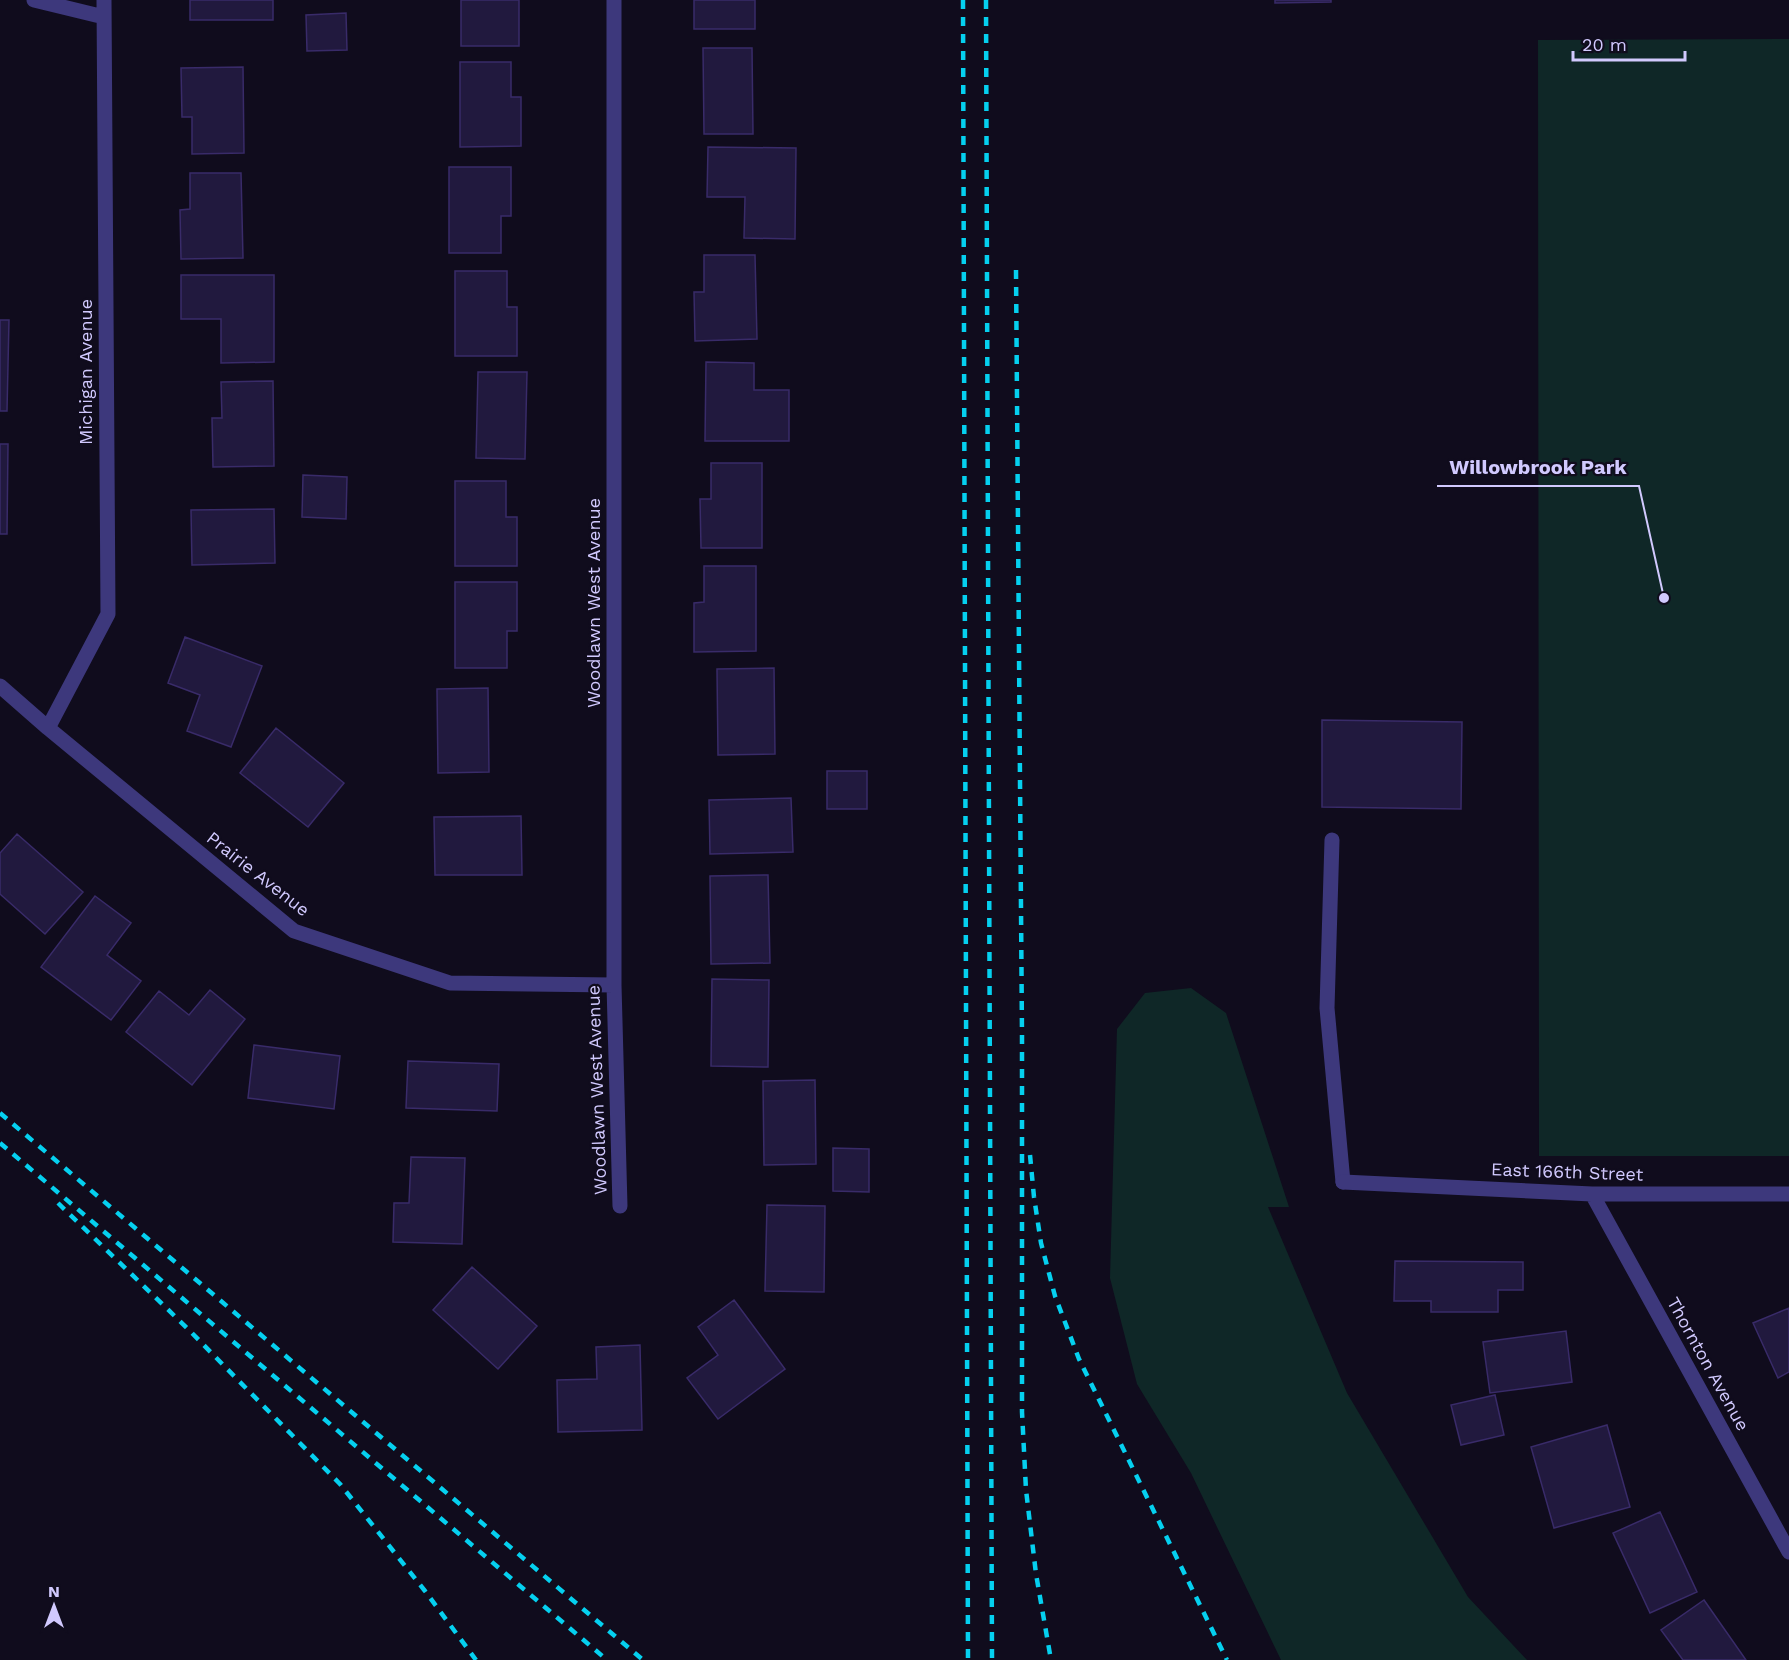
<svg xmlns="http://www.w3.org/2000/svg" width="1789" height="1660" viewBox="0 0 1789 1660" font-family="'Work Sans',sans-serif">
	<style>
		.green { fill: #0f2727 }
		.building { fill: #21193e; stroke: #392b69; stroke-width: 1.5 }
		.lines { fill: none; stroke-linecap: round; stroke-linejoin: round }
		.service { stroke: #3d387c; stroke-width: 15 }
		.minor { stroke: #3d387c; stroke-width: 15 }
		.rail { stroke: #05d0ef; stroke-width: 4.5; stroke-dasharray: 9 8; stroke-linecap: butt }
		.labels { text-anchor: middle; stroke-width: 4.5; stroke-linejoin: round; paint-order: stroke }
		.street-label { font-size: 18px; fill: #d1c9fe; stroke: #100c1d }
		.leader { fill: none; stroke: #d1c9fe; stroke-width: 2 }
		.callout-dot { fill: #d1c9fe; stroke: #100c1d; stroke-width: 2 }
		.callout-label { font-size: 20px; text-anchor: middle; font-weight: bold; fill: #d1c9fe; stroke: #100c1d; stroke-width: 4.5; stroke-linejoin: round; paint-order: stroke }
	</style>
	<rect width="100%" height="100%" fill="#100c1d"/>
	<path class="green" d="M1789,39V1156H1539L1538,40Z
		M1191,988L1226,1013L1289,1207H1268L1347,1393L1468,1597L1527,1660H1281L1191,1473L1137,1384L1110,1278L1117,1029L1145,993Z"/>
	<path class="building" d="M190,0H273V20H190Z
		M461,0H519V46H461Z
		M694,0H755V29H694Z
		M1275,0H1331V2L1275,3Z
		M346,13L347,50L307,51L306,15Z
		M703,48H752L753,134H704Z
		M460,62H511V97H521V146L460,147Z
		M243,67L244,153L192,154V117H182L181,68Z
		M708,147L796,148L795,239L744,238L745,197H707Z
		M449,167H511V216H501V253H449Z
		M190,173H241L243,258L181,259L180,210L190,209Z
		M704,255H755L757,339L695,341L694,292H704Z
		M455,271H507V307H517V356H455Z
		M181,275H274V362L221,363V319H181Z
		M0,320H9L7,411H0Z
		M706,362L754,363V390H789V441H705Z
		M478,372H527L525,459L476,458Z
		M273,381L274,466L213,467L212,418H222L221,382Z
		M0,444H8L7,534H0Z
		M711,463H762V548H701L700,499H711Z
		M303,475L347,477L346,519L302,517Z
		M455,481H506V517H517V566H455Z
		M274,509L275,563L192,565L191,510Z
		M704,566H756V651L694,652V603L704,602Z
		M455,582H517V631H507V668H455Z
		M185,637L262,666L231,747L187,731L200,695L168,683Z
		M774,668L775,754L718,755L717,669Z
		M488,688L489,772L438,773L437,689Z
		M1322,720L1462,722L1461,809L1322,807Z
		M276,728L344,783L308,827L240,773Z
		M827,771H867V809H827Z
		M791,798L793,852L710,854L709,800Z
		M521,816L522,875H435L434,817Z
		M17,834L83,892L45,934L0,894V853Z
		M768,875L770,963L711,964L710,876Z
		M95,896L131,923L107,955L141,981L111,1020L41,967Z
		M712,979L769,980L768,1067L711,1066Z
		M210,990L245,1019L192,1085L126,1032L159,991L189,1015Z
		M254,1045L340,1056L334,1109L248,1098Z
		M408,1061L499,1064L497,1111L406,1108Z
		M815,1080L816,1164L764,1165L763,1081Z
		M833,1148L869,1149V1192L833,1191Z
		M411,1157L465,1158L462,1244L393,1242L394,1203H409Z
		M767,1205L825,1206L824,1292L765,1291Z
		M1395,1261L1523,1262V1290H1498V1312H1431V1301H1394Z
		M472,1267L537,1326L498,1369L433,1310Z
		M734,1300L785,1369L718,1419L687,1378L718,1355L698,1327Z
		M1789,1308V1372L1778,1378L1753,1323Z
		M1566,1331L1572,1382L1490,1393L1483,1342Z
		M640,1345L642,1430L558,1432L557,1380L597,1379L596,1347Z
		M1495,1395L1504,1435L1461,1445L1451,1405Z
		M1607,1425L1630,1507L1554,1528L1531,1447Z
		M1660,1512L1697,1592L1650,1613L1613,1533Z
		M1704,1600L1746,1660H1683L1661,1630Z"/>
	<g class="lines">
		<path class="service" d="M1332,840L1327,1008L1343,1182"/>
		<path class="minor" d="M34,0L104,17
			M614,0V985L620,1206
			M0,686L48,728L294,931L450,983L614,985
			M48,728L108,614L104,0
			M1343,1182L1592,1194H1789
			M1592,1194L1789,1552"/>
		<path class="rail" d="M963,0L968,1660
			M986,0L992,1660
			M1016,270L1022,1035V1412L1026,1490L1036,1574L1051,1660
			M0,1113L643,1660
			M0,1143L607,1660
			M1030,1155L1034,1197L1041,1243L1055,1296L1079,1359L1227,1660
			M58,1203L188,1329L340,1484L425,1591L476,1660"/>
	</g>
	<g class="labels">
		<g class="street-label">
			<text transform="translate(86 372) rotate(-90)" y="6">Michigan Avenue</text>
			<text transform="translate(594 603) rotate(-90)" y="6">Woodlawn West Avenue</text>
			<text transform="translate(258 874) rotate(38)" y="6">Prairie Avenue</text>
			<text transform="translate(597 1090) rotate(-92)" y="6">Woodlawn West Avenue</text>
			<text transform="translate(1567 1172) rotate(2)" y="6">East 166th Street</text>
			<text transform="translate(1708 1364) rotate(61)" y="6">Thornton Avenue</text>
		</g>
	</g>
	<path class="leader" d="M1664 598L1639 486H1437"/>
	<circle class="callout-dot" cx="1664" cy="598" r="6"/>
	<g class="callout-label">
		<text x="1538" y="474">Willowbrook Park</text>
	</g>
	<g transform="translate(54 1606)" stroke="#100c1d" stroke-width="4.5" paint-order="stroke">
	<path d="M0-4.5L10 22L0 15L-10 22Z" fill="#d1c9fe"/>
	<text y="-9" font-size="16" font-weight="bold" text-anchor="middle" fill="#d1c9fe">N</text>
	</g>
	<path d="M1573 51v9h112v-9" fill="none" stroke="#d1c9fe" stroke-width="3"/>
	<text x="1582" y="51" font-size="18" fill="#d1c9fe" stroke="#100c1d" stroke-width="4.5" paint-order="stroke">20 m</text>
</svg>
